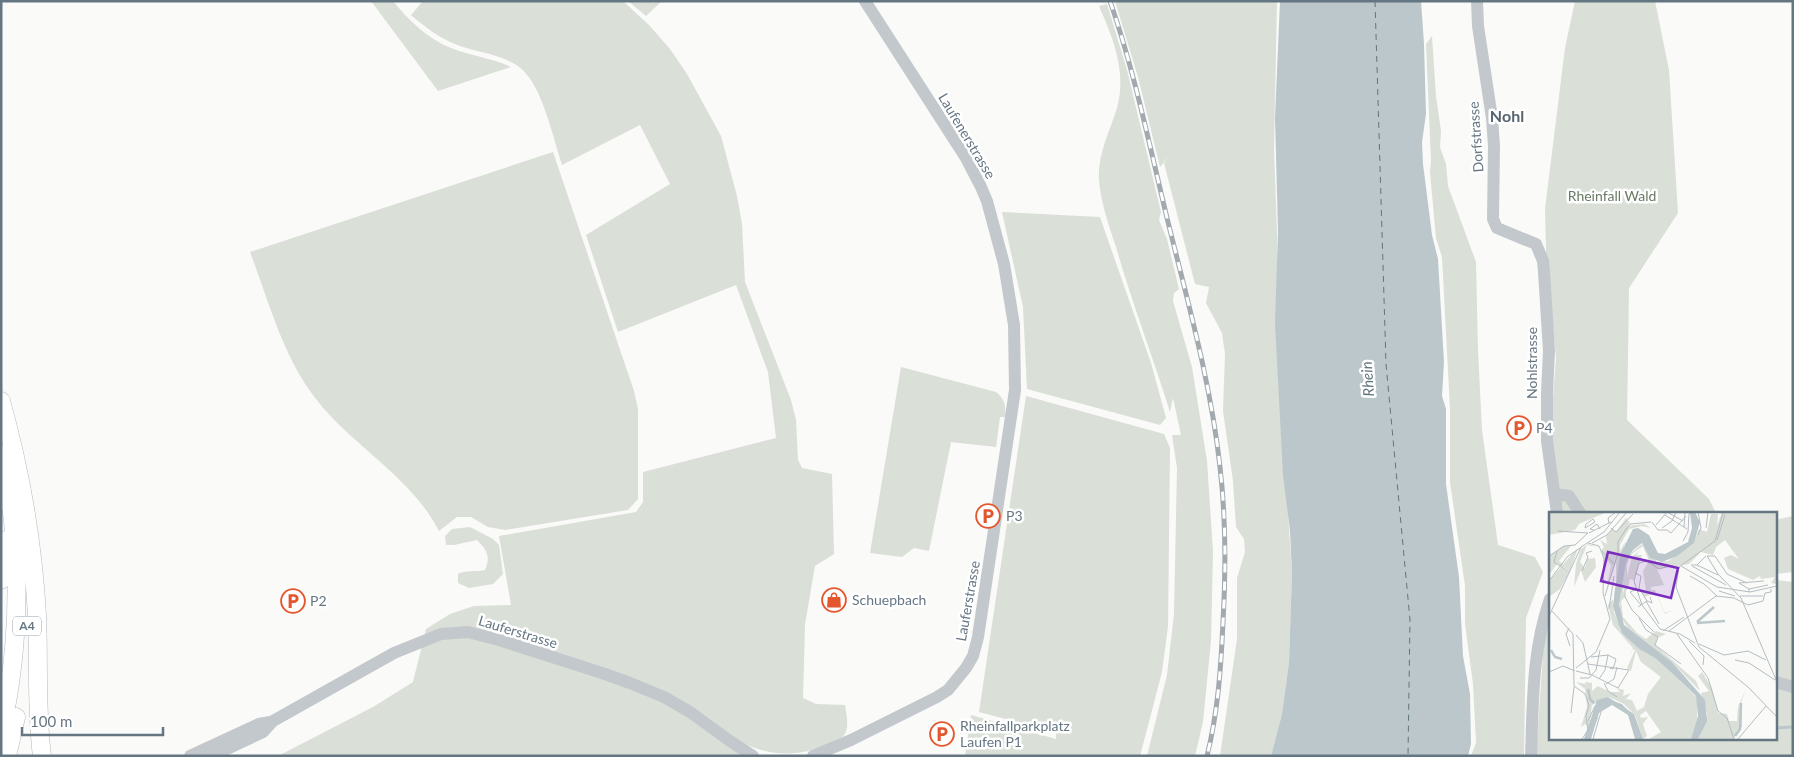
<svg xmlns="http://www.w3.org/2000/svg" width="1794" height="757" viewBox="0 0 1794 757" font-family="Lato,sans-serif">
	<style>
		.green { fill: #dadfd7 }
		.water { fill: #bbc7cb }
		.lines { fill: none; stroke-linecap: round; stroke-linejoin: round }
		.stream { stroke: #bbc7cb; stroke-width: 3 }
		.ferry { stroke: #60757c; stroke-width: 1; stroke-dasharray: 6 5; stroke-linecap: butt }
		.trunk-casing { stroke: #b4b9bd; stroke-width: 19 }
		.tertiary { stroke: #c3c8cc; stroke-width: 12 }
		.trunk { stroke: #fff; stroke-width: 18 }
		.rail-casing { stroke: #a2aab0; stroke-width: 5 }
		.rail { stroke: #fff; stroke-width: 3; stroke-dasharray: 9; stroke-linecap: butt }
		.labels { text-anchor: middle; stroke-width: 5; stroke-linejoin: round; paint-order: stroke }
		.shield { fill: #fff; stroke: #939fa8; stroke-width: 1 }
		.shield-label { font-size: 12px; font-weight: bold; fill: #657683 }
		.street-label { font-size: 14px; fill: #657683; stroke: #fff }
		.park-label { font-size: 14px; fill: #687a64; stroke: #fff }
		.poi-label { font-size: 14px; fill: #657683; stroke: #fff; text-anchor: start }
		.water-label { font-size: 15px; font-style: italic; fill: #60757c; stroke: #fff }
		.quarter-label { font-size: 16px; font-weight: bold; fill: #57646e; stroke: #fff }
		.inset-river { fill: none; stroke: #bbc7cb; stroke-width: 2.5 }
		.inset-road { fill: none; stroke: #b5bdc2; stroke-width: 1 }
		.view { fill: #7b2cbf; fill-opacity: 0.15; stroke: #7b2cbf; stroke-width: 2.5 }
		.inset-edge { fill: none; stroke: #657683; stroke-width: 2.5 }
	</style>
	<rect width="100%" height="100%" fill="#fafaf8"/>
	<path class="green" d="M371,1H393C408,20 428,39 451,48C471,56 492,58 511,67L438,91Z
		M423,1H623L650,26L670,49L687,74L721,136L737,196L742,224L745,282L791,400L796,420L798,460L802,468L832,474L834,554L815,566L805,624L803,698L816,704L845,705C846,713 850,728 844,735C841,739 834,741 830,743C801,757 772,757 743,743L748,756H278L373,707L413,682L426,629L450,614L474,606L511,605L499,536L636,512L643,502V472L776,438L768,372L736,285L618,332L586,235L670,184L640,125L562,165C554,140 544,96 528,76C512,54 479,54 455,44C438,37 425,27 411,15Z
		M628,1H662L646,16Z
		M1115,1H1277L1274,149L1277,231V348L1292,573L1289,662L1282,714L1271,756H1220L1237,639V578L1245,552L1244,539L1236,527L1233,481L1223,411L1225,354L1222,333L1206,303L1209,287L1195,284L1164,163L1170,155L1160,167L1138,77Z
		M1575,1H1655L1669,70L1678,213L1629,288L1627,420L1709,499L1716,513H1561L1550,437L1556,358L1546,251L1545,209L1565,48Z
		M1107,4L1127,70L1161,212L1159,220L1167,239L1179,289L1174,293L1173,301L1192,367L1207,461L1213,551L1211,641L1203,722L1195,756H1147L1167,675L1174,614L1177,468L1172,435H1181L1173,398L1170,412C1153,357 1132,303 1116,247C1109,226 1101,203 1099,181C1097,155 1110,131 1117,108C1127,72 1113,38 1099,6Z
		M1432,36L1436,96L1441,131L1440,147L1446,164L1448,186L1476,262L1478,351L1482,430L1498,545L1535,557L1543,572L1526,618L1524,756H1471L1476,743L1473,684L1465,624V586L1450,482V409L1442,257L1436,238L1430,172L1431,161L1426,44Z
		M553,152L634,391L638,409V499L628,510L505,530L488,527L471,517H457L439,531C410,474 346,443 310,391C282,352 267,297 250,252Z
		M1002,212L1100,217L1151,363L1166,418L1160,425L1027,389L1023,307Z
		M901,367L996,392C1005,399 1006,406 1005,417H1000L996,447L951,442L929,551L914,548L902,557L870,553Z
		M1026,396L1164,434L1170,448L1168,626L1162,672L1140,756H965L971,715L1056,739V732L979,712Z
		M1793,516V572L1775,574V520Z
		M470,527L493,539L499,545L503,574L493,584L469,588L458,583V574C465,570 477,572 485,570C491,557 487,550 477,540L454,545H446L445,536L452,529Z
		M1775,580L1793,582V756H1536L1544,639L1550,618V738H1775Z"/>
	<path class="water" d="M1280,1H1421L1424,44L1426,114L1422,142L1423,164L1432,235L1438,259L1444,362L1442,396L1446,409V484L1459,577L1463,656L1470,694L1471,744L1468,756H1271L1282,714L1289,662L1292,573L1290,531L1283,475L1275,323L1278,231L1275,118Z"/>
	<g class="lines">
		<path class="stream" d="M1775,728L1793,727"/>
		<path class="ferry" d="M1375,1L1386,364L1410,620L1408,756"/>
		<g class="trunk-casing">
			<path id="trunk" d="M1,401C20,469 33,544 37,615C39,662 36,709 42,756
				M3,454L6,502
				M1,580L6,540
				M1,732C19,652 21,571 9,489
				M7,756L16,717"/>
		</g>
		<path class="tertiary" d="M1477,1L1478,26L1492,118L1494,146L1493,219L1497,228L1536,244L1543,261L1544,272L1549,351L1547,393V441L1557,513
			M1554,494L1569,496L1580,513
			M1775,682L1793,687
			M190,756L259,724L270,722
			M212,756L263,732L273,721L394,653L441,634L468,632L499,640L602,673L630,683L664,697L690,712L730,741L753,756
			M813,756L851,740L937,697L948,690L966,668L973,656L978,637L1015,390L1014,325L1004,264L987,201L981,187L966,158L865,1
			M1531,756C1533,701 1532,651 1550,599"/>
		<use href="#trunk" class="trunk"/>
		<g class="rail-casing">
			<path id="rail" d="M1110,1C1135,73 1150,148 1168,222C1188,303 1211,384 1220,467C1226,519 1226,570 1223,622C1221,667 1218,712 1207,756"/>
		</g>
		<use href="#rail" class="rail"/>
	</g>
	<defs>
		<g id="parking-ring" transform="scale(1.25)"><circle r="9.5" fill="#fff" stroke="#e4572e" stroke-width="1.5"/><path d="M-3.5-5.5H1a3.5 3.5 0 0 1 0 7H-1V5.5H-3.5ZM-1-3.4V-.6H.8a1.4 1.4 0 0 0 0-2.8Z" fill="#e4572e"/></g>
		<g id="shop-ring" transform="scale(1.25)"><circle r="9.5" fill="#fff" stroke="#e4572e" stroke-width="1.5"/><path d="M-5-2.5h2.3a2.7 3.5 0 0 1 5.4 0H5L5.5 6h-11ZM-1.5-2.5h3a1.5 2.3 0 0 0-3 0Z" fill="#e4572e"/></g>
	</defs>
	<g fill-rule="evenodd">
		<use href="#parking-ring" x="1519" y="428"/>
		<use href="#parking-ring" x="988" y="516"/>
		<use href="#shop-ring" x="834" y="600"/>
		<use href="#parking-ring" x="293" y="601"/>
		<use href="#parking-ring" x="942" y="734"/>
	</g>
	<g class="labels">
		<rect class="shield" x="13" y="616.5" width="28" height="19" rx="4"/>
		<g class="shield-label">
			<text x="27" y="630">A4</text>
		</g>
		<g class="street-label">
			<text transform="translate(967 136) rotate(59)" y="5">Laufenerstrasse</text>
			<text transform="translate(1476 137) rotate(-94)" y="5">Dorfstrasse</text>
			<text transform="translate(1532 363) rotate(-90)" y="5">Nohlstrasse</text>
			<text transform="translate(968 601) rotate(-80)" y="5">Lauferstrasse</text>
			<text transform="translate(518 632) rotate(17)" y="5">Lauferstrasse</text>
		</g>
		<g class="park-label">
			<text x="1612" y="201">Rheinfall Wald</text>
		</g>
		<g class="poi-label">
			<text x="1536" y="433">P4</text>
			<text x="1006" y="521">P3</text>
			<text x="852" y="605">Schuepbach</text>
			<text x="310" y="606">P2</text>
			<text x="960" y="731">Rheinfallparkplatz<tspan x="960" dy="16">Laufen P1</tspan></text>
		</g>
		<g class="water-label">
			<text transform="translate(1368 379) rotate(-94)" y="5">Rhein</text>
		</g>
		<g class="quarter-label">
			<text x="1507" y="122">Nohl</text>
		</g>
	</g>
	<g transform="translate(1549 512)">
		<rect width="228" height="228" fill="#fafaf8"/>
		<path d="M0,0H58L30,12L26,18L0,23ZM173,0H227V72L222,71L226,65L212,67L211,64L204,68L179,57L175,46L182,43L190,47L176,28L167,35L164,43L152,40L140,52L108,57L115,73L102,75V78H106L116,101L125,97L116,102L107,81L95,85L93,81L97,79L94,59L100,49L94,34L84,41L81,45L78,53V64L83,45L92,37L87,43H93L85,68L81,67L79,75L74,77L76,85L72,89L74,105L88,121L97,127L107,119L117,122L108,126L106,133L147,169L151,179L123,150L78,115L72,105L70,89L77,51L84,39L93,32L108,50L119,49L144,32L150,17L158,20L162,2H169L168,14ZM77,6L81,11L78,14L95,12L102,16L93,14L80,17L71,33V39L76,30L67,71V50L57,77L62,54L59,49H55L52,39L55,35L51,28L58,32L57,25L63,17L67,20ZM39,32L49,35L38,33L31,50L36,56L38,47L46,46L47,55L36,70L32,58L25,75L27,52L32,37ZM15,34H22L10,49L14,52L29,36L21,59L8,52L0,63V44ZM12,55L20,61L11,77L0,85V69ZM64,87L65,100L73,120L90,137L110,147L148,186V208L142,227H100L112,220L97,199L91,203L92,206L99,205L94,212L98,224L94,227L86,203L75,192L60,185L43,193L40,216L36,212L32,215L38,195L36,177L27,170L36,172L38,167L37,170L43,171V179L49,174L61,180H71L68,176L75,178L74,184L82,181L77,187L83,188L88,199L95,195L99,182L112,165L92,150L87,139L82,159L78,156L86,138L84,137L80,145L84,136L64,113L59,93ZM153,160L163,176L169,201L178,202L180,209H188L189,195L197,177L190,196L193,198V215L184,227H149L158,202L152,181L160,179L149,164Z" fill="#dadfd7"/>
		<path d="M141,0H146L151,10L145,31L128,44L113,50L101,46L93,31L84,38L77,51L70,92L75,113L123,150L156,188L158,209L149,227H142L149,204L147,184L110,148L90,137L73,121L64,94L71,43L84,17L89,16L100,23L109,41L116,42L139,30L143,16ZM59,185L85,202L94,227H86L79,203L63,193L50,201L42,227H35L48,188Z" fill="#bbc7cb"/>
		<path class="inset-river" d="M78,31L67,78L66,95L71,113L150,183L155,200L146,227M77,34L82,35L88,27H92M148,110L165,95M148,111L176,109M2,138L6,145L13,147M39,177L41,187L45,191M52,199L58,188L72,193L83,204L90,227M186,224L191,217L192,191M38,227L48,205"/>
		<path class="inset-road" d="M118,0L134,9M174,1L166,29L130,55L127,75L150,135L199,175L228,205M116,3L138,17M44,7L46,10L36,16L37,12ZM103,10L109,18H118L122,21L137,4M60,11L59,6L67,0M107,13L118,0M135,15L136,0M62,16L67,20L84,2M113,16L123,9L127,0M157,16L159,0M45,18L41,17L48,12L51,17M77,18L81,12L102,10M9,19L39,21M40,21L62,10M149,23L152,16L149,0M168,28L176,3M134,29L139,20L140,2L143,0M43,31L58,23L78,0M8,39L5,50L20,60M53,39L65,52M0,44L15,34L26,33L39,21M158,44H166L178,62L198,71M158,44L169,62L192,86L228,170M142,53H148L157,44M148,53L169,63M121,54L110,57L98,49L90,51L85,69L93,93L111,117L131,122L146,131M132,54L168,75L201,80L228,74M143,54L177,73M33,59L39,45L37,41L43,39M86,61L92,64L90,76L98,89M141,64L155,72L168,84M0,69L18,45L31,36M78,77H76V85L83,98L105,120M88,77L81,80L92,93M200,77L219,73M170,79L186,84M200,80V77L190,71L215,69M56,84L69,41V30L77,17M191,84H214M97,89L110,112M89,95L98,89L103,91L101,85M60,97L65,64M3,99L24,122L25,174L36,182L40,193L37,204L39,218L33,227M0,104L32,35L55,20L71,0M90,106L97,118L109,125M20,116L17,122L21,134M114,119L135,105M120,119L167,84L185,86L199,93L214,89L216,81L222,80V77M128,122L159,166L169,199L178,206L185,227M27,123L34,131L41,162M109,125L106,133L132,152M140,129L155,144L154,153M150,132L175,143L199,139L217,148M59,143L67,147L64,157L61,156M42,145L59,143M186,148L200,151L226,168M27,156L47,140L61,107L54,81L55,46L50,34L39,31M27,159L43,163L69,176L80,158L39,152M0,160L14,154L26,159M31,166H40L47,158L51,138M50,167L56,158L59,143M55,171L59,179L68,185M57,172L65,167L68,155M22,201L25,175M39,209L46,194M44,227L52,200M189,227L217,194"/>
		<path class="view" d="M59,40L129,56L122,86L52,69Z"/>
		<rect width="228" height="228" class="inset-edge"/>
	</g>
	<rect width="1794" height="757" fill="none" stroke="#657683" stroke-width="5"/>
	<path d="M22 727v8h141v-8" fill="none" stroke="#657683" stroke-width="2.5"/>
	<text x="30" y="727" font-size="15" fill="#657683" stroke="#ffffff" stroke-width="4" paint-order="stroke">100 m</text>
</svg>
